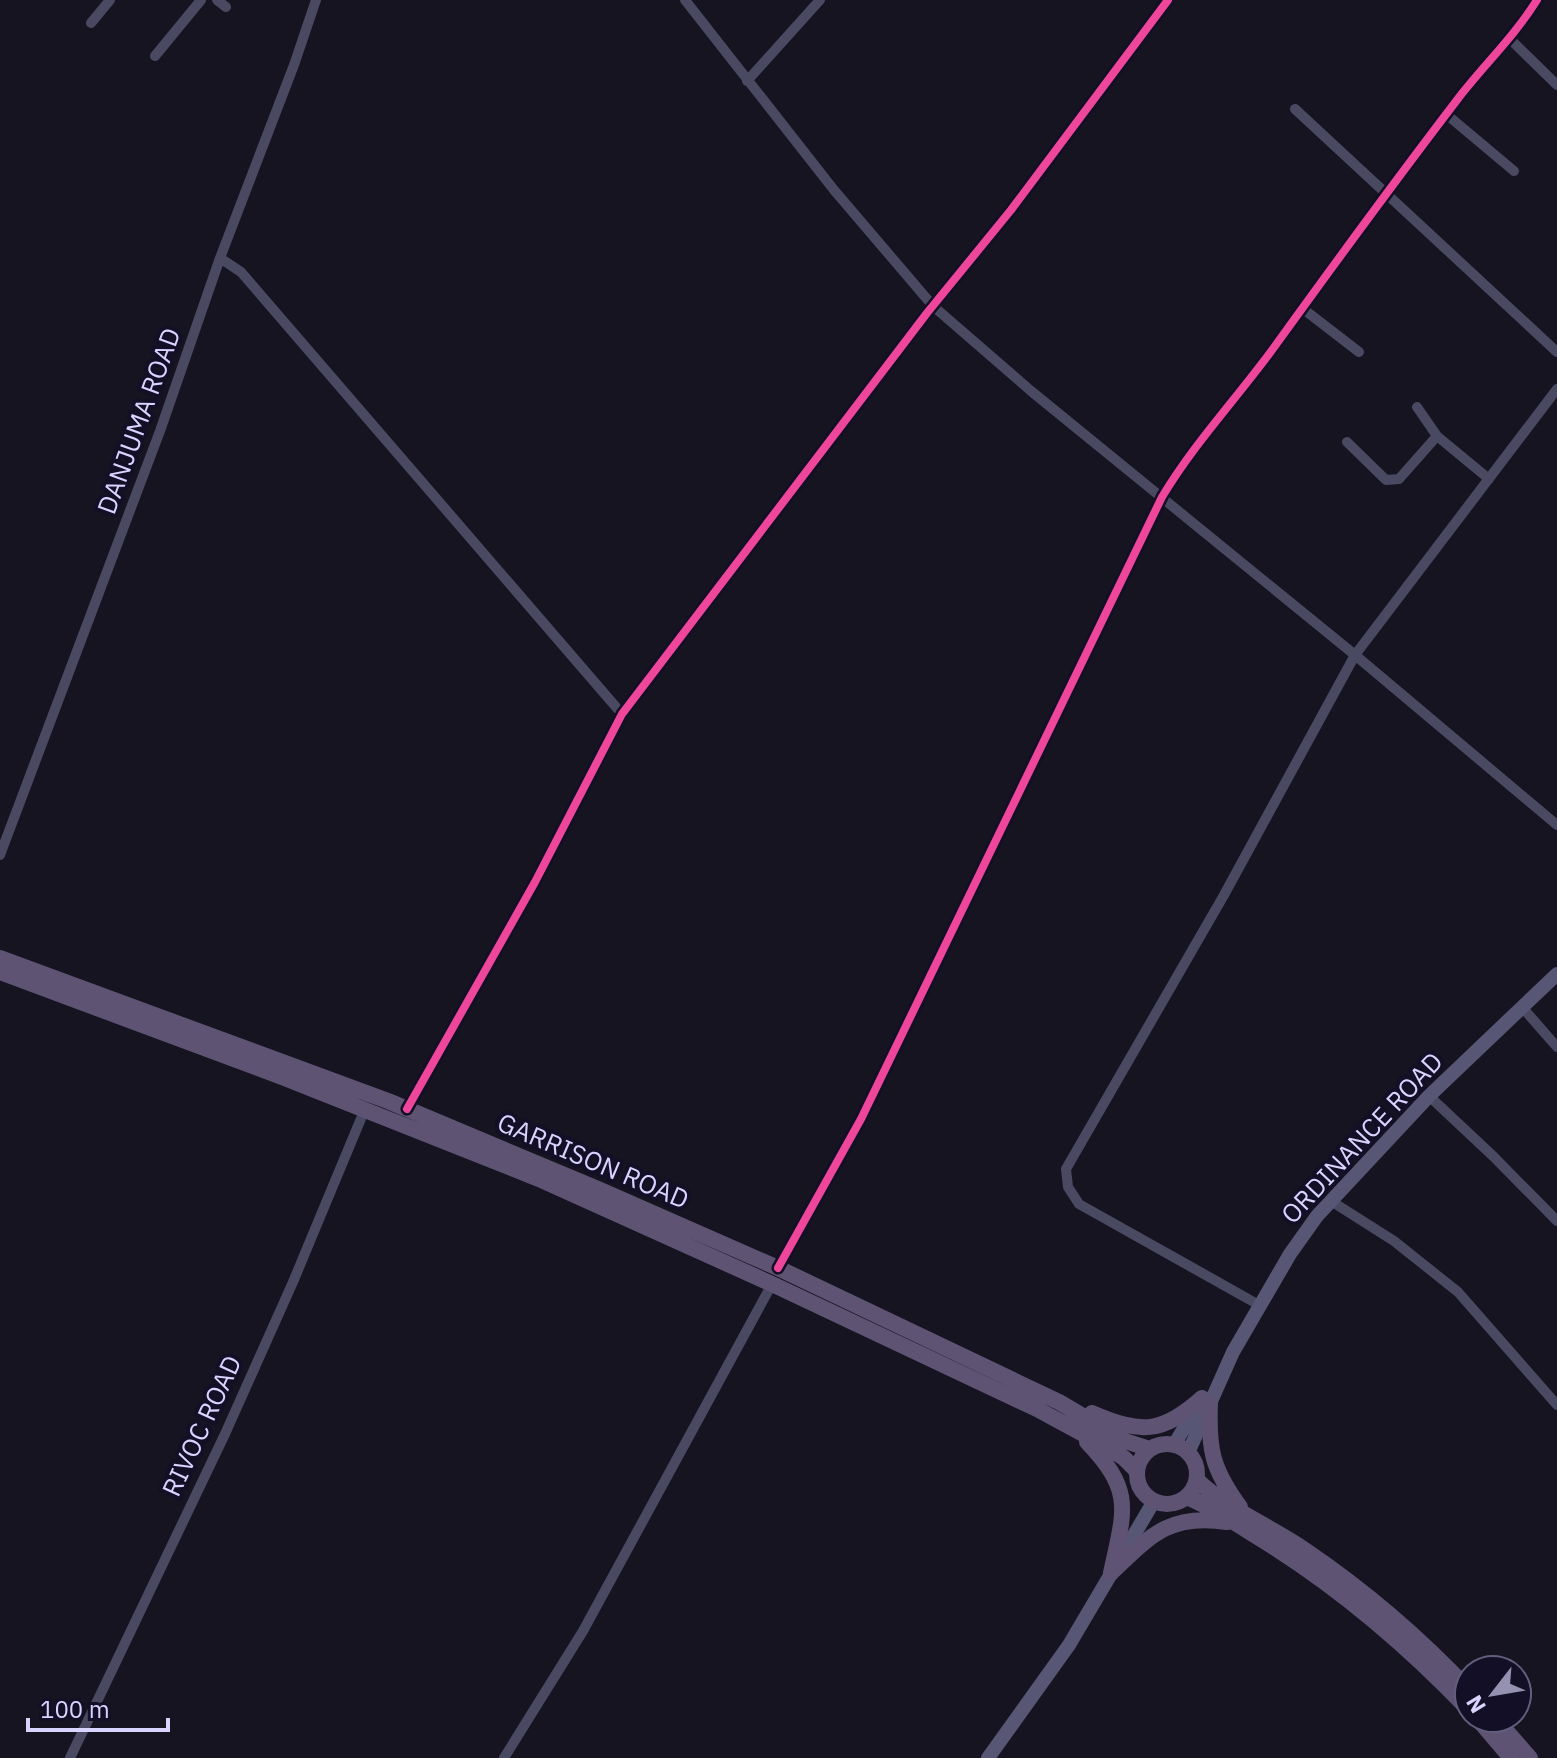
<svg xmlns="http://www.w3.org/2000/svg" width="1557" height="1758" viewBox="0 0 1557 1758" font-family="'IBM Plex Sans',sans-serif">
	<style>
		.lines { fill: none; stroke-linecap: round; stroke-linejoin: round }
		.street { stroke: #4a4962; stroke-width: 10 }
		.secondary { stroke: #575674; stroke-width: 14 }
		.primary { stroke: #5e5373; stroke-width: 16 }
		.cycleway-casing { stroke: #130f26; stroke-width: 13 }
		.cycleway { stroke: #ed469a; stroke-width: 8 }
		.labels { text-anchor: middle; stroke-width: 8; stroke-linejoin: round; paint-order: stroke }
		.street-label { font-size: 26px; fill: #d9d4ff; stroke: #130f26 }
	</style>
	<rect width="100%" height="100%" fill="#161421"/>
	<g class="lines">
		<path class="street" d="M217,0L226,7
			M685,0L834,190L933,306L1031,391L1355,655L1557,825
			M91,23L110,0
			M1509,38L1557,85
			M155,56L201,0
			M747,81L820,0
			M1295,109L1557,352
			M1446,114L1514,171
			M220,258L241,272L622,714
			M1302,308L1359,352
			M1417,407L1437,436L1489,479
			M1347,442L1386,480L1399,479L1437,436
			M0,855L160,431L220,258L294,65L316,0
			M1522,1007L1557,1047
			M1429,1096L1494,1157L1557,1221
			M407,1109L535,882L622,714L927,313L1011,210L1168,0
			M1331,1201L1394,1241L1458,1292L1557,1405
			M778,1268L861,1119L1162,497C1195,442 1238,397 1275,346C1335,263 1395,181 1457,100C1483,66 1514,37 1537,0
			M1259,1305L1079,1204L1068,1187L1066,1169L1224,895L1355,655L1557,389
			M70,1758L225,1434L293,1282L365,1109
			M504,1758L583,1631L772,1284"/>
		<path class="secondary" d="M1174,1445L1201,1400
			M1188,1453L1233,1352L1290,1254L1317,1216L1429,1096L1557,974
			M988,1758L1069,1645L1154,1501"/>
		<path class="primary" d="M0,958L388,1101L600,1190L778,1268L1059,1402L1125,1441L1150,1449
			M0,972L282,1077L539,1179L772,1284L1037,1409L1107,1447L1124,1458L1137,1471
			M1210,1402C1208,1449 1212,1469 1240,1507
			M1092,1413C1141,1434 1162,1434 1202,1398
			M1087,1442C1135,1492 1124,1511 1111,1573
			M1137 1474a30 30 0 1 1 60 0a30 30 0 1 1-60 0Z
			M1197,1480C1227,1509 1270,1526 1305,1550C1364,1590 1420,1638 1469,1690
			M1187,1497C1211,1507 1234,1522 1256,1536C1335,1584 1405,1643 1469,1710
			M1111,1573C1150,1536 1169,1513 1227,1522
			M1477,1718L1511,1758
			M1495,1718L1530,1758"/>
		<g class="cycleway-casing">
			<path id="cycleway" d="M407,1109L535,882L622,714L927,313L1011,210L1168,0
				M778,1268L861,1119L1162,497C1195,442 1238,397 1275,346C1335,263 1395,181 1457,100C1483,66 1514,37 1537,0"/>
		</g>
		<use href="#cycleway" class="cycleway"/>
	</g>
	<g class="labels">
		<g class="street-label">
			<text transform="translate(139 421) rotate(-70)" y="9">DANJUMA ROAD</text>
			<text transform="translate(1362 1138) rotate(-47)" y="9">ORDINANCE ROAD</text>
			<text transform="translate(593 1161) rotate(23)" y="9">GARRISON ROAD</text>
			<text transform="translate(202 1426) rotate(-65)" y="9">RIVOC ROAD</text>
		</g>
	</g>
	<g transform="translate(1493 1694) rotate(239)"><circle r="38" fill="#130f26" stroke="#625e7d" stroke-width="2"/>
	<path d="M0-6L14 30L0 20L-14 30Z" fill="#9591b1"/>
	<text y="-12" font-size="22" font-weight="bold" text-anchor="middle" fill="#d9d4ff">N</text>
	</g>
	<path d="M28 1718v12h140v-12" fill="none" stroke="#d9d4ff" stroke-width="4"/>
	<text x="40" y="1718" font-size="24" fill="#d9d4ff" stroke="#130f26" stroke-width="6" paint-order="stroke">100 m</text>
</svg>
